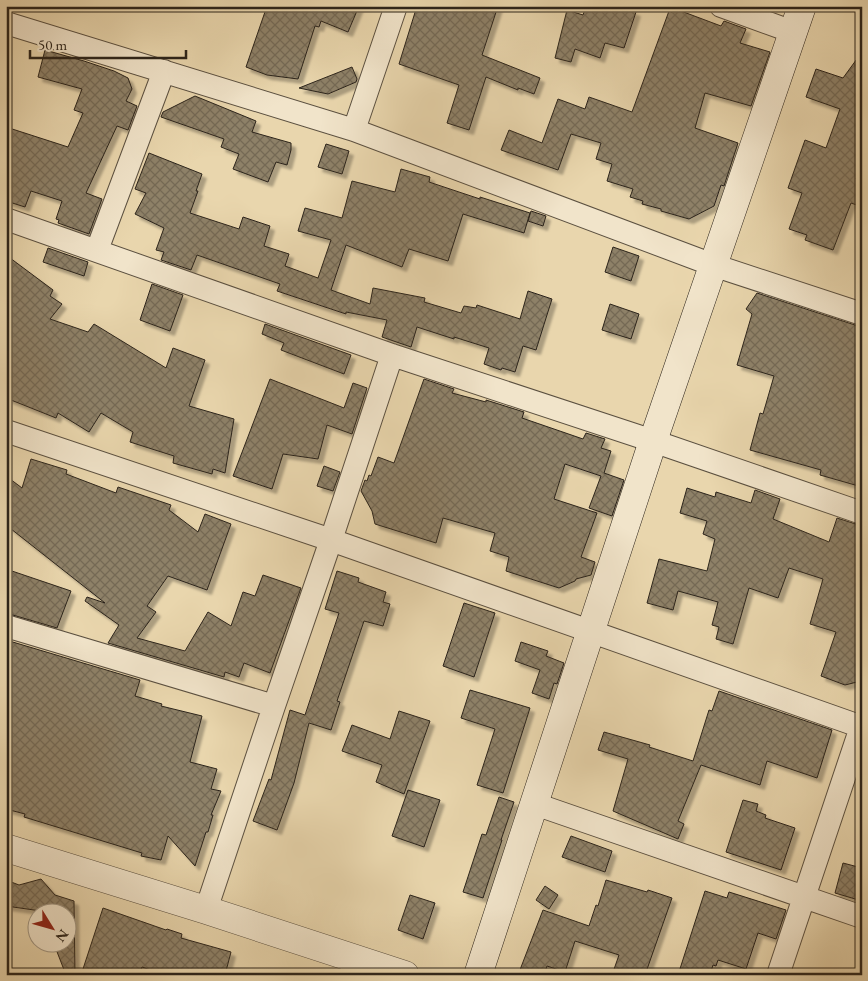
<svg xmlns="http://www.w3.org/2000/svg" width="868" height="981" viewBox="0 0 868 981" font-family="'EB Garamond',serif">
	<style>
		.building { fill: url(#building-cross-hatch); stroke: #2c241b; filter: url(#shadow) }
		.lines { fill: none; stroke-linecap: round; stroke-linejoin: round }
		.minor-casing { stroke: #5b5040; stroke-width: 24 }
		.tertiary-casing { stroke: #5b5040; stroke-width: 29 }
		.secondary-casing { stroke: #2c241b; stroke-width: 29 }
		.minor { stroke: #f1e4ca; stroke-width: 22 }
		.tertiary { stroke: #f1e4ca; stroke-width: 28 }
		.secondary { stroke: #f1e4ca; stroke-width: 28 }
	</style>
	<defs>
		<pattern id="building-cross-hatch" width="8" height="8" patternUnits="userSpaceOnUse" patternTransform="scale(1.25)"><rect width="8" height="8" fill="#8e8167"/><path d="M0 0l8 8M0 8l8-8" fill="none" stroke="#746954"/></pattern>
		<filter id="shadow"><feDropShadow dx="4.5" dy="4.5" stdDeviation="1" flood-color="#0004"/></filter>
	</defs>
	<rect width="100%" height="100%" fill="#e9d6ad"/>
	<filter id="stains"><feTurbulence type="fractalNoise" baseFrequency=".004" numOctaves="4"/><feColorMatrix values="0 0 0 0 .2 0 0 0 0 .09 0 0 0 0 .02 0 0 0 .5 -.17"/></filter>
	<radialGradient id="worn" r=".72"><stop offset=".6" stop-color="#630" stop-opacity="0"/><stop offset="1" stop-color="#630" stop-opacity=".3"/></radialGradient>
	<path class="building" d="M267,6H359L348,32L321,21L319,27L315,26L298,79L267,75L246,67Z
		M417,6H498L482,55L540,78L534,94L518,88V90L486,77L469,130L447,123L459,85L399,64Z
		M586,6H620L636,12L624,48L605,43L600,58L575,49L571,62L555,58L567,10L583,15Z
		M673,8L721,26L724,21L746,29L740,43L770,52L751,106L705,93L695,128L738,143L724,186L721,185L714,206L689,219L661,211V209L642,204L643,201L630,197L633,189L607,181L612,164L596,159L601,143L571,134L558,170L501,150L509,130L542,143L558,99L585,109L589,97L632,112L669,11L672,12Z
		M45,50L84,61L114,71L128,78L132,89L126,101L137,106L128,130L117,126L86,193L102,199L89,234L58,223L59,220L56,219L62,201L31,191L25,207L6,201V127L68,147L83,113L74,110L82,89L38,77Z
		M862,52V163L856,179L862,182V207L851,203L833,250L805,240L807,235L789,229L802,193L788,188L805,140L826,148L840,109L806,97L816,69L843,78Z
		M352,67L357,79L356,82L328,94L299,88Z
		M195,96L256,121L252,132L291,143V150L287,165L276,162L268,182L233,169L239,154L221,147L224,139L161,117L163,112Z
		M326,144L349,151L342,174L318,167Z
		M149,153L202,174L196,191H198L190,213L239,229L243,217L270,226L264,246L289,254L285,266L318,278L331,240L298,231L305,208L342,218L352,181L395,192L401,169L430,177L429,182L480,199V197L530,213L524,233L463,214L448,261L409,249L402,267L346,245L331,290L370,304L373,288L425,298L424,302L461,313L464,306L476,308L477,305L520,319L528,291L552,299L536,350L523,346L515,372L502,368L501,370L484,364L489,348L454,337V339L417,327L411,347L382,337L387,320L346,312V314L277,291L280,284L197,255L191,270L161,260L164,252L156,250L164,228L135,214L146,193L135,189Z
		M531,211L546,216L543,226L528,221Z
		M613,247L639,256L631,281L605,272Z
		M48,248L88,262L84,276L43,262Z
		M6,255L53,290L50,296L62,304L50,319L88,332L94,324L166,368L173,348L205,360L189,406L234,419L225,473L213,469L212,474L173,463L174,456L130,442L133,432L101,413L89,432L58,413L56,418L6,398Z
		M152,284L183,295L170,331L140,320Z
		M757,293L858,326L862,327V487L820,475L821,470L750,450L760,413L763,414L774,376L737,365L752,314L746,309Z
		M610,304L639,314L631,339L602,330Z
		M265,324L351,355L344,374L281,350L284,343L262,334Z
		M270,379L344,408L353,383L367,388L352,434L327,425L318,459L283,454L272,489L233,476Z
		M424,379L454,389L452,393L486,402V400L524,412L522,418L583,439L586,433L605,439L601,448L611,451L604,473L624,480L612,516L589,508L601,476L565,464L554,499L597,513L581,557L595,562L591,575L576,579L575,581L559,588L506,571L509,557L490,551L495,533L443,518L436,543L375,524L372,511L361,491L365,480L367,481L369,475L371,476L378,457L394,463Z
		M31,459L67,470L66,474L116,493L118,487L171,505L169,510L198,532L205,514L231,524L207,590L168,576L147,606L156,612L137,638L185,651L208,612L231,626L243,592L255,596L263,575L301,588L270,673L244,663L239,677L225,672L224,677L108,643L119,625L85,601L87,597L105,603L6,525V476L22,488Z
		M324,466L340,472L333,491L317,486Z
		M687,488L715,497L716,492L751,503L755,490L780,499L773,519L829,542L837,518L862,526V663L858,664L861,681L845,685L821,676L836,632L810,624L823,579L789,568L778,598L749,588L733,644L716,639L719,627L712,625L718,602L678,591L673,610L647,603L659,559L707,571L715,539L703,534L707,521L680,513Z
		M6,569L71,591L57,628L6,613Z
		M337,571L359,578L358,582L386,592L383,602L390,604L383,626L364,621L337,701L340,702L331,730L309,723L294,783L277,830L253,821L269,779L271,780L290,710L305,715L339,613L325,609Z
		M464,603L495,613L474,677L443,666Z
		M6,640L140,680L135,696L162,704L161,706L202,716L190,762L217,769L211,789L221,791L211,815H213L208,832H206L195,866L168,836L161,860L141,856L142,853L24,817L25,814L6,809Z
		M521,642L548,651L546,656L564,663L557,684L554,683L549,699L532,693L540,670L515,661Z
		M470,690L530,708L503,793L477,785L495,729L461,718Z
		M719,691L832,730L817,778L767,761L760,785L701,765L678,821L684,824L678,839L613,811L628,759L598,750L604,732L650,745L649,747L693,761L709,710L712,711Z
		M399,711L430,721L404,794L376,782L382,765L342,751L352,725L390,739Z
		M408,790L440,800L424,847L392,836Z
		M499,797L514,802L501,840H502L483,898L463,892L482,834L486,835Z
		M743,800L758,804L756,811L766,815L765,818L795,828L781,870L726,852Z
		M571,836L612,851L605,872L562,857Z
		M843,863L862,868V901L835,893Z
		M41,879L55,895L74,901L75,975H66L54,944H68V914H42L41,911L6,906V880L19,885Z
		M606,880L647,892L648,890L672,898L645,975H612L619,955L575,941L565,972L547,966L544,975H518L543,910L589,926L596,905L598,906Z
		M545,886L558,895L549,909L536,900Z
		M705,891L727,898L729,892L786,910L776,939L758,933L746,969L718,960L716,966L713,965L710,975H678Z
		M410,895L435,903L423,939L398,930Z
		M103,908L166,930L167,929L182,934L181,938L231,952L225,975H164L142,967L139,975H81Z"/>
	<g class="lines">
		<g class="minor-casing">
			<path id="minor" d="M721,6L793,32
				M6,23L354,130L713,265L862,314
				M354,130L396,6
				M6,219L392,355L653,441L862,513
				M97,250L164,71
				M6,431L331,540L862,727
				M6,626L274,706
				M535,804L862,917
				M206,910L274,706L331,540L392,355
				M778,975L862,724"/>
		</g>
		<g class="tertiary-casing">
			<path id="tertiary" d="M6,848L206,910L405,975"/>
		</g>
		<g class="secondary-casing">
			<path id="secondary" d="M478,975L653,441L802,6"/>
		</g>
		<use href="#minor" class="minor"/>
		<use href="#tertiary" class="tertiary"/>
		<use href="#secondary" class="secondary"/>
	</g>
	<rect width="868" height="981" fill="none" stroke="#e9d6ad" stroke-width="25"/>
	<rect x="8" y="8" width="853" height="966" fill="none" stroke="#2c241b" stroke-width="2.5"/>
	<rect x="12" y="12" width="843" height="956" fill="none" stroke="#2c241b"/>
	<g transform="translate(52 928) rotate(127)"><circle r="24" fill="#f1e4ca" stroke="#a29784"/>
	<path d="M0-4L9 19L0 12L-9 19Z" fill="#8f2418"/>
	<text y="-8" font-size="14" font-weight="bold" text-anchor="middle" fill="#2c241b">N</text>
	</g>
	<path d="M30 50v8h156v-8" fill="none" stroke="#2c241b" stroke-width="2.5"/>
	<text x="38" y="50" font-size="15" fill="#2c241b" stroke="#f1e4ca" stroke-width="4" paint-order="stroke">50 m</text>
	<rect width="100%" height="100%" filter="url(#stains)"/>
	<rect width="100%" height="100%" fill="url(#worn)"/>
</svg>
